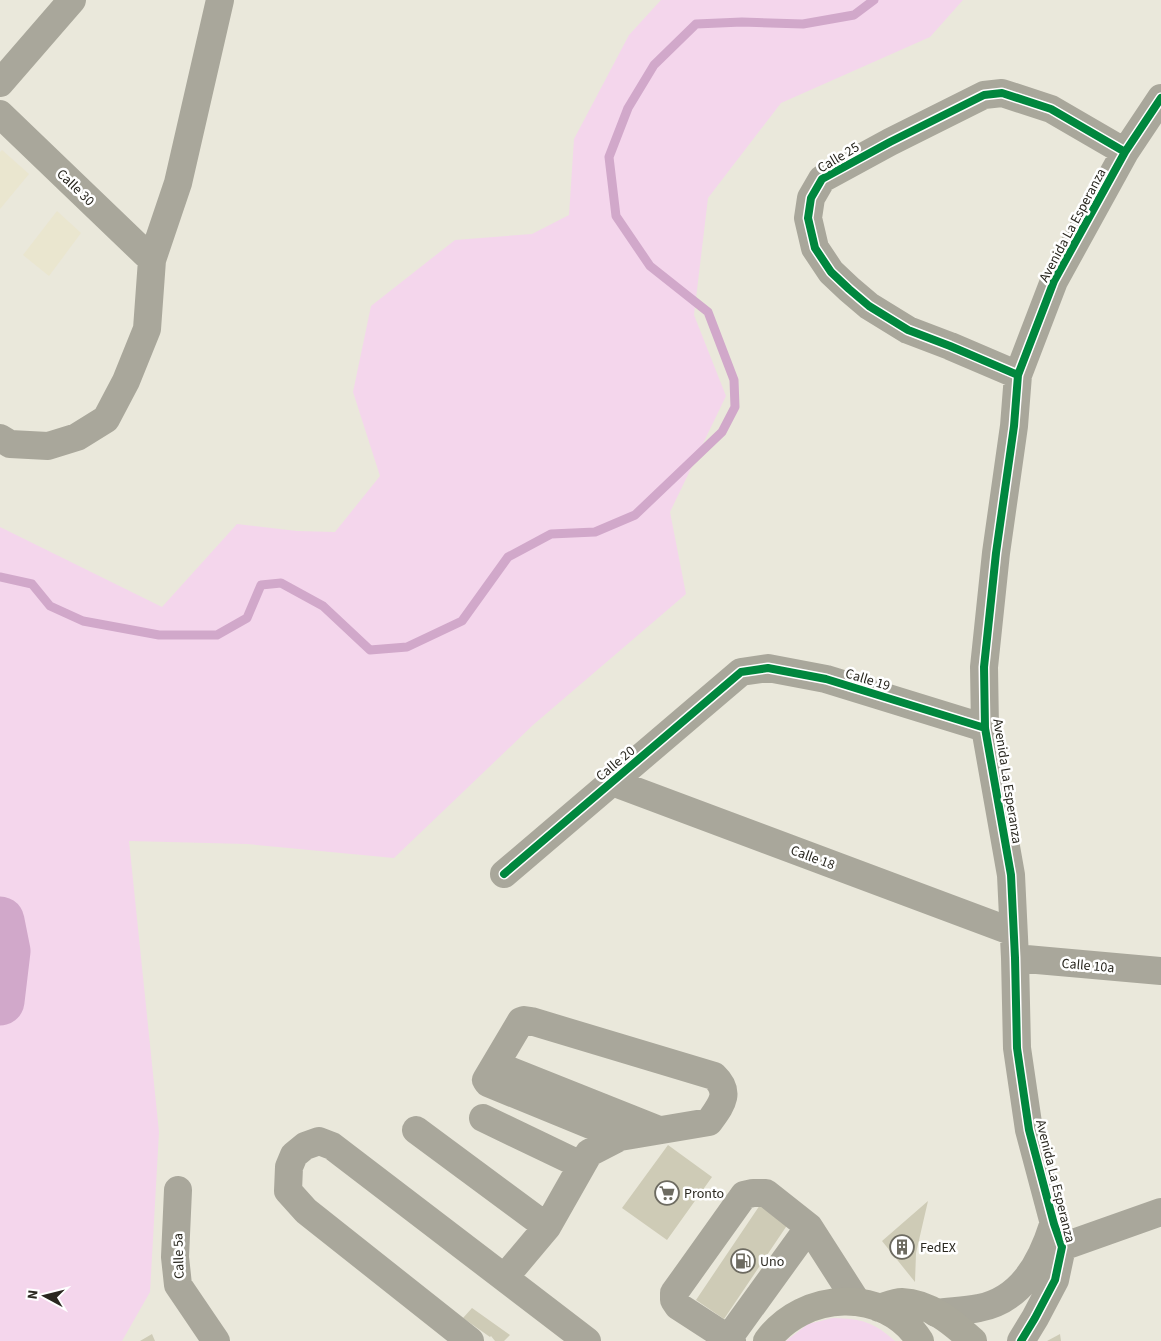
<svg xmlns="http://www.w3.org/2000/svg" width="1161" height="1341" viewBox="0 0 1161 1341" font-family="'Source Sans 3',sans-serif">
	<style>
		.built { fill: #eae6cf }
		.green { fill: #f4d6ec }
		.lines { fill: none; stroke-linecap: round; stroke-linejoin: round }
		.stream { stroke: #d1a8ca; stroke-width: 9 }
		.river { stroke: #d1a8ca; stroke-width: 49 }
		.building { fill: #cecbb6 }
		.minor { stroke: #a9a79b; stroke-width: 28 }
		.major { stroke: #aaa89a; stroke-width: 28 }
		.cycleway-casing { stroke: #fff; stroke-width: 11 }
		.cycleway { stroke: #00873e; stroke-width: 8 }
		.labels { text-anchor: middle; stroke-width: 5; stroke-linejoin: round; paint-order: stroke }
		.street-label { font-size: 14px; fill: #29271f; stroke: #fff }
		.poi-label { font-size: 14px; fill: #29271f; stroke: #fff; text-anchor: start }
	</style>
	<rect width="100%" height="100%" fill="#eae8db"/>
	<path class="built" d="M2,150L29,174L0,209V152Z
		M57,211L81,233L49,276L23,255Z"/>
	<path class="green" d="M661,0H963L930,37L781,103L708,198L694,315L726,396L670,512L686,594L533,725L394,858L247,844L129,841L159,1132L150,1292L122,1341H0V527L162,607L237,524L297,531L335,532L380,476L353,392L371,306L455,240L532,234L569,215L574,139L629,35Z
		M833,1318C862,1319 872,1321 895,1341H786L808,1324Z"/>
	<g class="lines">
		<path class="stream" d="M0,577L32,584L50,606L83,621L159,635H217L247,618L261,585L281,583L323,606L370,650L407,647L462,621L508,557L551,534L595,532L635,515L722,432L735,407L734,380L708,312L650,266L616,216L609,157L628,108L654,65L696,24L742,22L803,24L854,15L874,0"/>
		<path class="river" d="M0,921L6,951L0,1001"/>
	</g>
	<path class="building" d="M668,1145L712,1177L667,1240L622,1208Z
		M928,1201L916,1253L915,1282L882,1241Z
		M762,1202L790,1221L724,1319L696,1300Z
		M472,1308L510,1335L504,1341H495L491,1336L490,1337L463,1318Z
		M152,1334L155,1341H140Z
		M1060,1334L1061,1341H1047Z"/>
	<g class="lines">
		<path class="minor" d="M0,83L72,0
			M0,114L152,260
			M1018,375L950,346L908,330L869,306L849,289L831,272L815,248L808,218L811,198L822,179L890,142L984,95L1002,93L1051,109L1125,152
			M0,438L10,444L48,446L77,437L106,419L126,381L147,329L152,260L178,183L220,0
			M612,782L1013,932
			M504,874L741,672L768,668L826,679L985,728
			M1015,958L1161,971
			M496,1065L659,1130
			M483,1118L581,1165
			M416,1130L547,1227
			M178,1190L175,1257L178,1285L216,1341
			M1062,1247L1161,1212
			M505,1277L547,1227L589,1153L620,1137L709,1122C721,1105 732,1093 714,1076L531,1021L524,1020L521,1021L486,1080L488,1083L620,1137
			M936,1313C950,1311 965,1311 979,1308C1021,1300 1041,1263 1053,1225
			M728,1339L809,1227
			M470,1341L306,1211L288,1191L289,1167L294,1155L305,1146L319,1141L332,1146L587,1341
			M732,1341L678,1306L674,1300V1293L744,1195L753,1193H766L809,1227L857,1302
			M1021,1341L1035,1318L1055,1280L1062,1247L1054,1224L1029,1130L1017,1048L1015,958L1011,875L985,728L984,667L996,553L1014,426L1018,375L1054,281L1125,152L1161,98"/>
		<path class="major" d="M879,1308C886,1306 894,1302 902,1302C930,1303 953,1323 973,1341
			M767,1341C803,1291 885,1286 920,1341"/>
		<g class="cycleway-casing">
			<path id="cycleway" d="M1018,375L950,346L908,330L869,306L849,289L831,272L815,248L808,218L811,198L822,179L890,142L984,95L1002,93L1051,109L1125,152
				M504,874L741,672L768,668L826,679L985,728
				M1021,1341L1035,1318L1055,1280L1062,1247L1054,1224L1029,1130L1017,1048L1015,958L1011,875L985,728L984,667L996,553L1014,426L1018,375L1054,281L1125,152L1161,98"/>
		</g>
		<use href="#cycleway" class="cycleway"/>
	</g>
	<defs>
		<g id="supermarket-ring" transform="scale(1.25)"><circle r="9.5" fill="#fff" stroke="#6d6b61" stroke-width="1.5"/><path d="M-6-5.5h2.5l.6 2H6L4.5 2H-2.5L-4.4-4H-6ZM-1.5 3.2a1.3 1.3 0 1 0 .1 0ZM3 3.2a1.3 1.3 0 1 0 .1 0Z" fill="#6d6b61"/></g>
		<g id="building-ring" transform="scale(1.25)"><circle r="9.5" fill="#fff" stroke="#6d6b61" stroke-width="1.5"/><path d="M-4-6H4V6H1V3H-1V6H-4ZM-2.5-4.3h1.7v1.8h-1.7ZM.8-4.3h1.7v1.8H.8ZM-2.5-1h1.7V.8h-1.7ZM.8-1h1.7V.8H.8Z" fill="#6d6b61"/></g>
		<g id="fuel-ring" transform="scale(1.25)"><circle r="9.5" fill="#fff" stroke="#6d6b61" stroke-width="1.5"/><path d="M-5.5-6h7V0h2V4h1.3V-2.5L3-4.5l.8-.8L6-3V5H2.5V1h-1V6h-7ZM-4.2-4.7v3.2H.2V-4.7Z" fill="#6d6b61"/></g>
	</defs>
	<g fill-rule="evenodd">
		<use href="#supermarket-ring" x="667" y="1193"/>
		<use href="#building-ring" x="902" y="1247"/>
		<use href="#fuel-ring" x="743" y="1261"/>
	</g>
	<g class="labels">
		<g class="street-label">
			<text transform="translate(838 157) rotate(-31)" y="5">Calle 25</text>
			<text transform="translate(76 187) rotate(44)" y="5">Calle 30</text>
			<text transform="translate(1072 225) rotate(-62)" y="5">Avenida La Esperanza</text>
			<text transform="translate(868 679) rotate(17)" y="5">Calle 19</text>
			<text transform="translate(615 763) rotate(-40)" y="5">Calle 20</text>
			<text transform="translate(1008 781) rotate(81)" y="5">Avenida La Esperanza</text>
			<text transform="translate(813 857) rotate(20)" y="5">Calle 18</text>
			<text transform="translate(1088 965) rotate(5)" y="5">Calle 10a</text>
			<text transform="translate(1056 1181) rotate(76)" y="5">Avenida La Esperanza</text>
			<text transform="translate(178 1256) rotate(-92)" y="5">Calle 5a</text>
		</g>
		<g class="poi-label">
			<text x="684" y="1198">Pronto</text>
			<text x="920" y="1252">FedEX</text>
			<text x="760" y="1266">Uno</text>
		</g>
	</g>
	<g transform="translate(45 1296) rotate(277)" stroke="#ffffff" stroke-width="4" paint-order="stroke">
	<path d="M0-4L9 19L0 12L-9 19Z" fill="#29271f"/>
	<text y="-8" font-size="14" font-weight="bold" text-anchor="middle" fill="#29271f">N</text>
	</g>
</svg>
